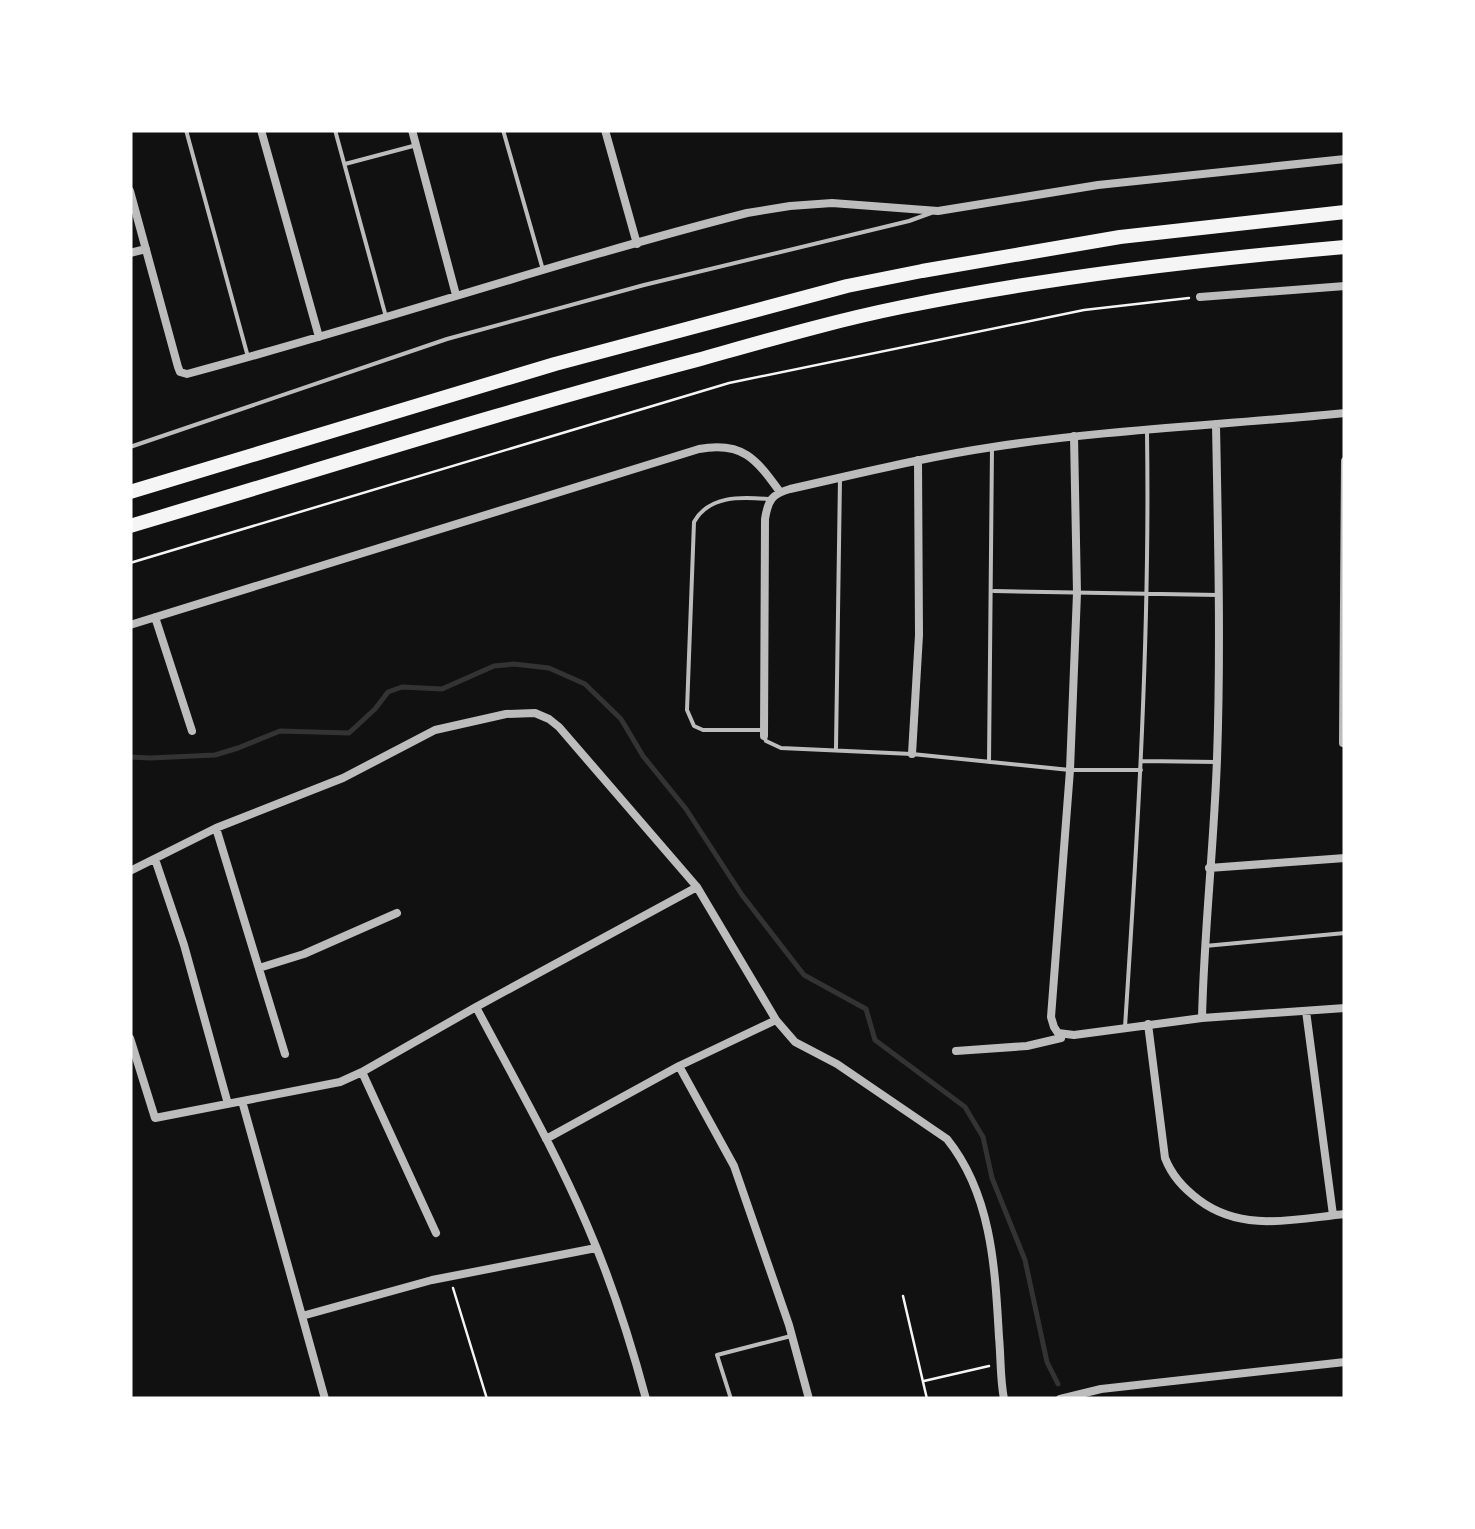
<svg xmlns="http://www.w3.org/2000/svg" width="1475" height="1529" viewBox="0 0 1475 1529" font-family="'Fira Sans',sans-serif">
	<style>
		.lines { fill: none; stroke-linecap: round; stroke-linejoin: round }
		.stream { stroke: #333; stroke-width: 5 }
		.path { stroke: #f5f5f5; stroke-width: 2.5 }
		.service { stroke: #bcbcbc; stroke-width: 4 }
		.minor { stroke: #bcbcbc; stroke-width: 8 }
		.motorway { stroke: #f5f5f5; stroke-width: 14 }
	</style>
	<rect width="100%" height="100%" fill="#111"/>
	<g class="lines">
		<path class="stream" d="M130,757L150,758L215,755L238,748L280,731L349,733L375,709L388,692L402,687L442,689L494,666L514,664L549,668L585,684L621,719L643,756L686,809L742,895L804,975L866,1009L875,1040L965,1107L983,1137L992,1178L1025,1260L1047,1362L1058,1384"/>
		<path class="path" d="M130,563L729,383L1084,310L1189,298
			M453,1288L487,1399
			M903,1296L927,1399
			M924,1381L989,1366"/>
		<path class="service" d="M186,130L248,357
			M335,130L386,317
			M503,130L543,270
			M345,164L413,146
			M130,447L447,339L644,285L909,221L931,213
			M994,591L1219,595
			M764,730H703L694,726L687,710L694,522C709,495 741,497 768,499
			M764,736L766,741L781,748L912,754L1070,770H1141
			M836,748L840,478
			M1142,761L1217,762
			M989,762L992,447
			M1205,946L1345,933
			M1125,1027C1138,829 1150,632 1147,433
			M731,1399L717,1355L791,1336"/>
		<path class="minor" d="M261,130L319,337
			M412,130L456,295
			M605,130L637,244
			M130,191L178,367L180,372L187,374C375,324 559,261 747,213L790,206L832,203L938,211L1098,185L1345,159
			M130,253L146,249
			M1200,297L1345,286
			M1074,436L1077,593L1070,770L1051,1017L1054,1027L1058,1033L1074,1035L1202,1018L1345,1008
			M155,617L192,731
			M130,625L699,449C743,441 756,459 780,492
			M764,736L765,519C768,500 772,494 790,489C857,474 925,457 993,447C1110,429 1228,425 1345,413
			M1343,743L1345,461
			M912,754L919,635L918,460
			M216,828L285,1054
			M155,859L184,945L228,1104
			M1209,868L1345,858
			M130,871L216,828L343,778L435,730L506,714L535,713L549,719L559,727L697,887L776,1020L795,1042L837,1064L947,1139C992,1195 995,1269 999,1337C1001,1358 1000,1379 1004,1399
			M259,968L304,954L397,913
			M476,1007C514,1079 555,1150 587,1225C610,1278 631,1343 646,1399
			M1306,1011L1333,1215
			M1202,1018C1204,931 1214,845 1217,759C1221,647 1218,535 1216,424
			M1148,1024L1165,1158C1172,1176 1183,1188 1199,1200C1243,1233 1295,1219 1345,1214
			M130,1038L155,1118L340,1082L362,1072L476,1007L697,887
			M956,1051L1027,1046L1061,1038L1058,1033
			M679,1066L734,1166L789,1325L809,1399
			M362,1072L436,1233
			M242,1101L302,1316L432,1280L596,1248
			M546,1139L679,1066L776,1020
			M302,1316L325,1399
			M1060,1399L1101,1389L1345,1362"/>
		<path class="motorway" d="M130,492L555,364L847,286L922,271L1120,237L1345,212
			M130,526C319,470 506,410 697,360C765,341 833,321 902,307C1049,277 1196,260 1345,247"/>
	</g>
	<rect width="1475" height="1529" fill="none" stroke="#ffffff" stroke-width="265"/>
</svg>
